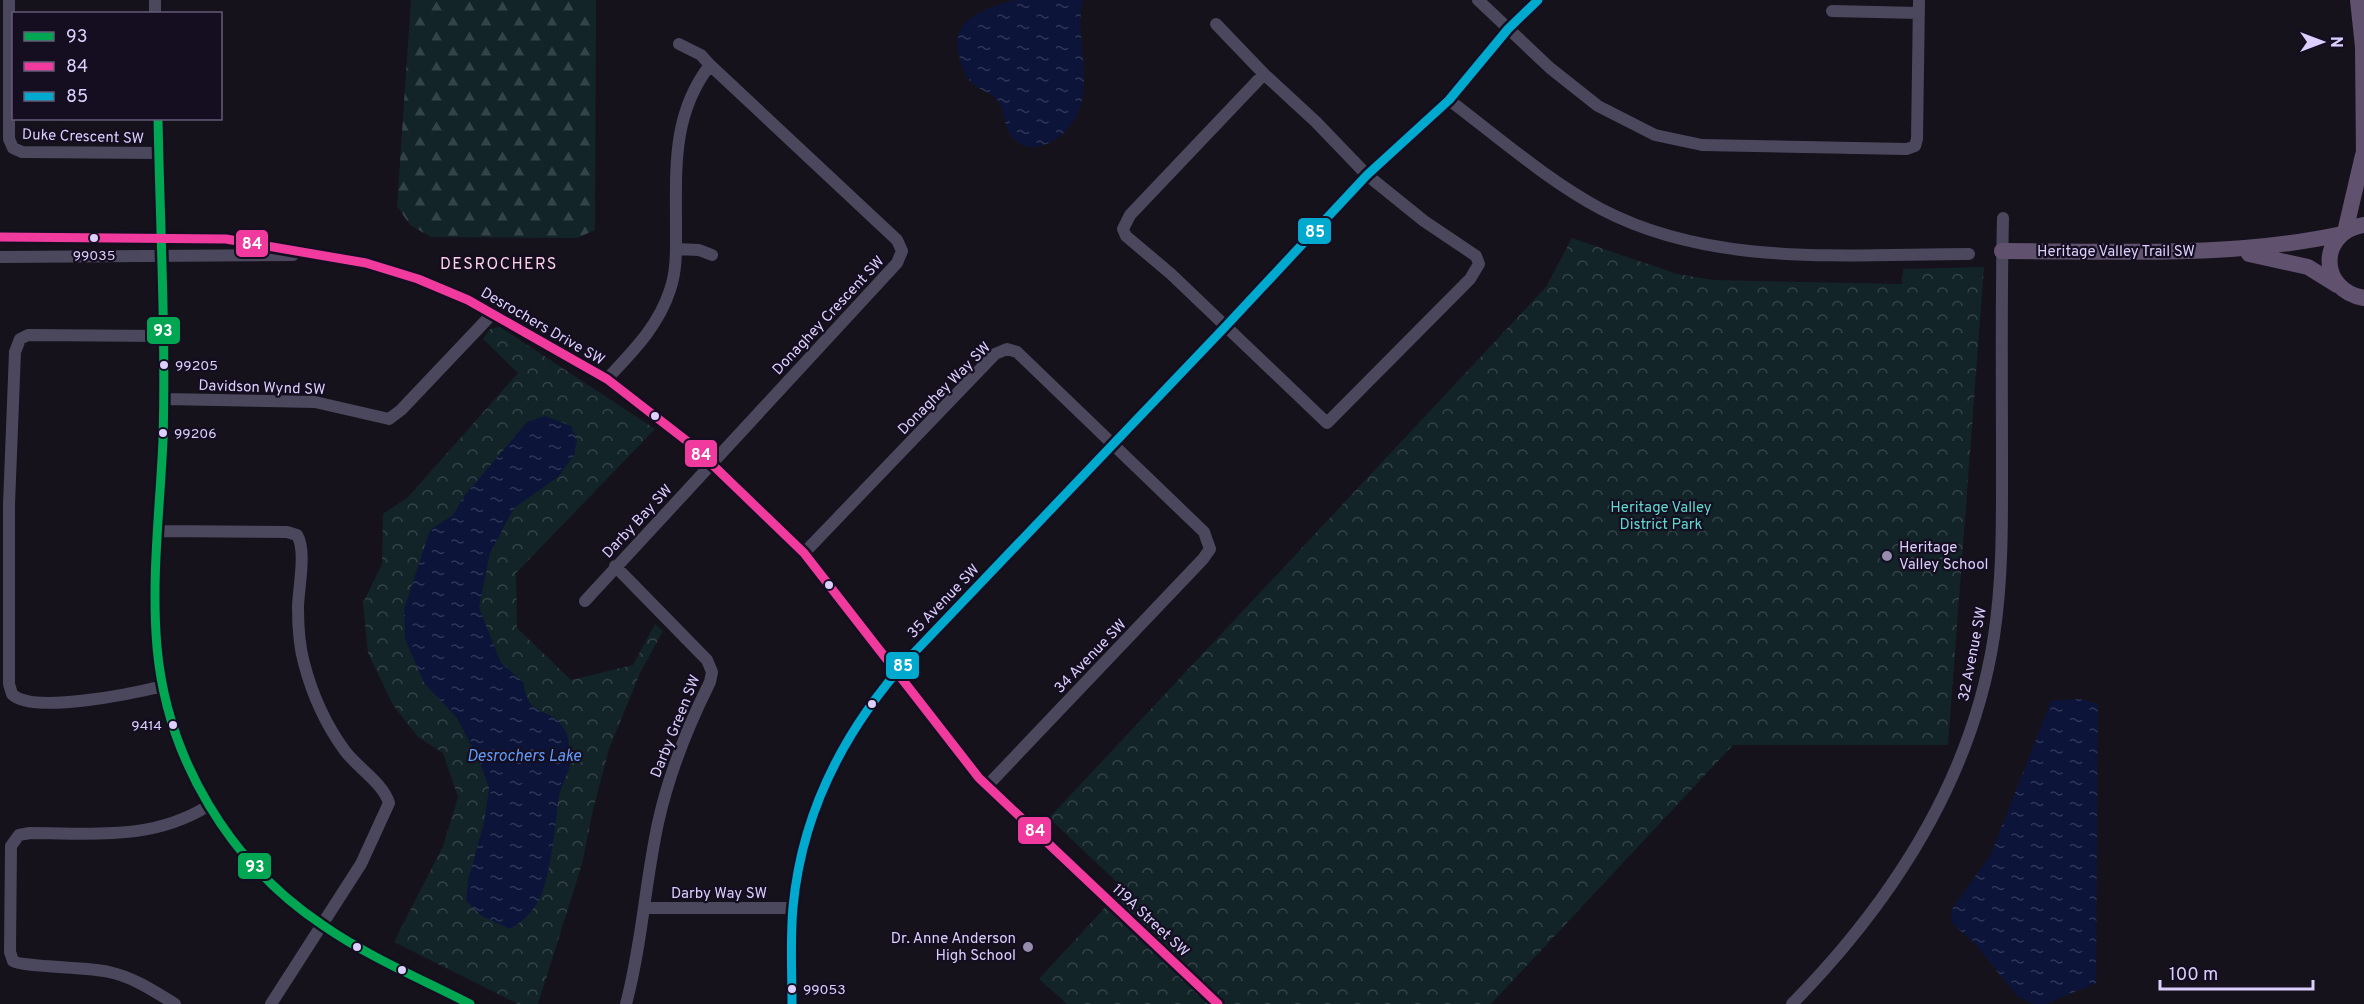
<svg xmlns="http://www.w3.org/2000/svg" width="2364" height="1004" viewBox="0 0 2364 1004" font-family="Overpass,sans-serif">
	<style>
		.forest { fill: url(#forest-firs) }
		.park { fill: url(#park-crowns) }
		.water { fill: url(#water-ripples) }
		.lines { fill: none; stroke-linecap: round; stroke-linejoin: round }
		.minor { stroke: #4b475d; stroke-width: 12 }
		.major { stroke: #60516e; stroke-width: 16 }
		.bus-1-casing { stroke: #140e20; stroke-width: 14 }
		.bus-2-casing { stroke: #140e20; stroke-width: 14 }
		.bus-3-casing { stroke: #140e20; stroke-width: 14 }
		.bus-1 { stroke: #00a651; stroke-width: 9 }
		.bus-2 { stroke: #f13a9d; stroke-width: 9 }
		.bus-3 { stroke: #00a9ce; stroke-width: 9 }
		.bus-dot { fill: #dccffd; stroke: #140e20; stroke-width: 2 }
		.poi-dot { fill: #968dae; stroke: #140e20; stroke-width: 2 }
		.labels { text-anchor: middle; stroke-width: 4.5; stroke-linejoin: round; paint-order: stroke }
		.bus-label { font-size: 14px; fill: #dccffd; stroke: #140e20; text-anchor: start }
		.street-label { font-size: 15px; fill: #dccffd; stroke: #140e20 }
		.park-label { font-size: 15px; fill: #5fd9ce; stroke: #140e20 }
		.poi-label { font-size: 15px; fill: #dccffd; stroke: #140e20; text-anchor: start }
		.neighbourhood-label { font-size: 16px; letter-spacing: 1.5px; fill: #fdd1e6; stroke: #140e20 }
		.water-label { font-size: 16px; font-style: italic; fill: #629bf8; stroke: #140e20 }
		.line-badge { stroke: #140e20; stroke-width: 2 }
		.badge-label { font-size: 16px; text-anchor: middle; font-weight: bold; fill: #fff }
	</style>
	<defs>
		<pattern id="forest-firs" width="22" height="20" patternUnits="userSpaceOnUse" patternTransform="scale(1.5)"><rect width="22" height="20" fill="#122428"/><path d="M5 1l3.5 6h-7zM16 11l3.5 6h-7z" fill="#344348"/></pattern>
		<pattern id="park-crowns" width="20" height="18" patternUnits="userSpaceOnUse" patternTransform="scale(1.5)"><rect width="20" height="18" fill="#122428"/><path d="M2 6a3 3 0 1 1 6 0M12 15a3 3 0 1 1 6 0" fill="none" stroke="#344348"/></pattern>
		<pattern id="water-ripples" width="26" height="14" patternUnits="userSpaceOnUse" patternTransform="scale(1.5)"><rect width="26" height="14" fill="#0c1539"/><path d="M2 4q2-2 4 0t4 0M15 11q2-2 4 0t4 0" fill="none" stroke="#2f3657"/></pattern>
	</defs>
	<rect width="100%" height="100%" fill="#15121c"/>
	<path class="forest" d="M411,0H596L595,230L577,238L431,237L410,225L397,206Z"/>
	<path class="park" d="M1572,238L1677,274L1713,280L1902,284L1903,269L1984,267L1948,745H1733L1491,1004H1067L1039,979L1123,888L1049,818L1546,287Z
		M500,327L655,429L516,573L517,628L571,680L633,665L655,624L663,631L640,673L609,749L593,810L582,864L538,1004H518L394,942L443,846L458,797L443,753L418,737L393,705L368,653L363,603L382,564L383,514L408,497L518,373L483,339L490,329Z"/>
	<path class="water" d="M1014,0H1083C1074,37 1093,77 1078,113C1068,136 1034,161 1013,138C1003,127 1006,111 997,100C989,91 976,89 968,79C963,72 961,61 958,53C950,18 988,8 1014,0Z
		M545,416L571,426L577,440L574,455L558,477L514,508L490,553L479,608L501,663L523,682C530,724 551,703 565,730C569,736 570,753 570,761C570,773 561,785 559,796C555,824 551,877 539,900C531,914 523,921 510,929L482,916L466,901L468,880L484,822L489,788L480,763L457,718L424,683L405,639L404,609L430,530L453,515L464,496L527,422Z
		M2079,699L2098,704L2096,983L2046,1004H2034L2018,997L1976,945L1952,923L1951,910L1991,854L2051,701Z"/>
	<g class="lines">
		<path class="minor" d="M9,0V139L13,148L22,152L158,153
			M155,0V14
			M1478,0L1550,68L1598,106L1655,135L1702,145L1907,149L1915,146L1917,139L1919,0
			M1832,11L1919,13
			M1216,24L1264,74
			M679,44L701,55L710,65
			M1264,74L1316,122L1367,175L1424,221L1476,256L1479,264L1470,279L1327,423L1171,274L1126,236L1123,229L1130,215Z
			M1449,100C1498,137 1547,180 1601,209C1713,268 1847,254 1969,254
			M158,118C160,225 166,333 163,440C160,508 151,578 157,647C167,759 230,864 324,926C369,957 421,979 470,1004
			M0,237L226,239L366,263L418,279L468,300L607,379L692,445L804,553L979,778L1218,1004
			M676,249L699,250L712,255
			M0,257L293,255
			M164,399L315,402L389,419L401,410L493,313
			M158,531L287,532L297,535C307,551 298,589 298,608C298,627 299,645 304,663C312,694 326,725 345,751C358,768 383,783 389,803L361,864L271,1004
			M804,553L995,354L1007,349L1017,352L1204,532L1210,549L1203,559L987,786
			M615,566L707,660L712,672L710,682C687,728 669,773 658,823C645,883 642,944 626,1004
			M585,601L897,263L902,251L897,240L710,65C672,114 676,168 676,227C676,248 677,270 670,290C658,327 632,352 607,379
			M163,686C135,693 32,715 12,694L9,684V504L15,352L20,339L28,335L164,336
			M646,908H793
			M175,1004C154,991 133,977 109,972C90,967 21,967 13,961L10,952L11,846L19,835L30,833C94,833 151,841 208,806
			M792,1004C792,972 790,939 793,907C802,811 845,729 909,658L1225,327L1367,175L1449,100L1508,29L1538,0
			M1792,1004C1892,902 1972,780 1994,636C2003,577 2002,518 2002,459C2002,379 2001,298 2003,218"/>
		<path class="major" d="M2358,0L2363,47L2364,159
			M2364,225C2318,232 2318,290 2364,298
			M2345,232L2363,155
			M2002,251C2115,251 2231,258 2342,234
			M2249,254L2308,267L2337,285"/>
		<g class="bus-1-casing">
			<path id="bus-1" d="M158,118C160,225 166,333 163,440C160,508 151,578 157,647C167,759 230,864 324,926C369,957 421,979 470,1004"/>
		</g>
		<g class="bus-2-casing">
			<path id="bus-2" d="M0,237L226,239L366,263L418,279L468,300L607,379L692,445L804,553L979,778L1218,1004"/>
		</g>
		<g class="bus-3-casing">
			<path id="bus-3" d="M792,1004C792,972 790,939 793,907C802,811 845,729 909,658L1225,327L1367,175L1449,100L1508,29L1538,0"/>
		</g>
		<use href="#bus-1" class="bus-1"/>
		<use href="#bus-2" class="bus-2"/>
		<use href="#bus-3" class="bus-3"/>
	</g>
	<g class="bus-dot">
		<circle cx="94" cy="238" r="5"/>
		<circle cx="164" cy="365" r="5"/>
		<circle cx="655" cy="416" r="5"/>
		<circle cx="163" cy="433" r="5"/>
		<circle cx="829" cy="585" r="5"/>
		<circle cx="872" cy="704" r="5"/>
		<circle cx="173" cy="725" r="5"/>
		<circle cx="357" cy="947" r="5"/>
		<circle cx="402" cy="970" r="5"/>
		<circle cx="792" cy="989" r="5"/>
	</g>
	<g class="poi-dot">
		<circle cx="1887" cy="556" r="6"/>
		<circle cx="1028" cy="947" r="6"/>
	</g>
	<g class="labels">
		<g class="bus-label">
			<text x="94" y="260" text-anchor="middle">99035</text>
			<text x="175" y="370">99205</text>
			<text x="174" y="438">99206</text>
			<text x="162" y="730" text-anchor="end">9414</text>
			<text x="803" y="994">99053</text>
		</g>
		<g class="street-label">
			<text transform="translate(83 136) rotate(2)" y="5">Duke Crescent SW</text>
			<text x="2116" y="256">Heritage Valley Trail SW</text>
			<text transform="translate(828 315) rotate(-47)" y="5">Donaghey Crescent SW</text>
			<text transform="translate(543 326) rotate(30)" y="5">Desrochers Drive SW</text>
			<text transform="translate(262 387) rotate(2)" y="5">Davidson Wynd SW</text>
			<text transform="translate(944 388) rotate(-45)" y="5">Donaghey Way SW</text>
			<text transform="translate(637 521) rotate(-47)" y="5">Darby Bay SW</text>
			<text transform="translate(943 601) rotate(-46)" y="5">35 Avenue SW</text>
			<text transform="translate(1972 654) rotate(-79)" y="5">32 Avenue SW</text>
			<text transform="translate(1090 656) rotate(-46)" y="5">34 Avenue SW</text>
			<text transform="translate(675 726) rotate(-68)" y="5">Darby Green SW</text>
			<text x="719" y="898">Darby Way SW</text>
			<text transform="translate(1151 920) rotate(43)" y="5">119A Street SW</text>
		</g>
		<g class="park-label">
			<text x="1661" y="512">Heritage Valley<tspan x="1661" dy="17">District Park</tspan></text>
		</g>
		<g class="poi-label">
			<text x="1899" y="552">Heritage<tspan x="1899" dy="17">Valley School</tspan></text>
			<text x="1016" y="943" text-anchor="end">Dr. Anne Anderson<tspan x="1016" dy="17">High School</tspan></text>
		</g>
		<g class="neighbourhood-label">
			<text x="499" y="269">DESROCHERS</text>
		</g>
		<g class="water-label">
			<text x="524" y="761">Desrochers Lake</text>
		</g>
	</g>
	<g class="line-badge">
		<rect x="1297" y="217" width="35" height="28" rx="6" fill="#00a9ce"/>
		<rect x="235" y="229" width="34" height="29" rx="6" fill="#f13a9d"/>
		<rect x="146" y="316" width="35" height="29" rx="6" fill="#00a651"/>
		<rect x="684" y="439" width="34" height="29" rx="6" fill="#f13a9d"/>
		<rect x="885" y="651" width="35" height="29" rx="6" fill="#00a9ce"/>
		<rect x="1017" y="816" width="35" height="29" rx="6" fill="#f13a9d"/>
		<rect x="237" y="852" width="35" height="28" rx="6" fill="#00a651"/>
	</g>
	<g class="badge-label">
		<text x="1315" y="237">85</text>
		<text x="252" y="249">84</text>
		<text x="163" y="336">93</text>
		<text x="701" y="460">84</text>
		<text x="903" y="671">85</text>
		<text x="1035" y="836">84</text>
		<text x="255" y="872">93</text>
	</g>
	<rect x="12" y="12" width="210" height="108" fill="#140e20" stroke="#645b78" stroke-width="1.5"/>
	<rect x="24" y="32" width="30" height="9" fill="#00a651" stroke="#645b78" stroke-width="1.5"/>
	<text x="66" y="42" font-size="18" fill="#dccffd">93</text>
	<rect x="24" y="62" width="30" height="9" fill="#f13a9d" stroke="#645b78" stroke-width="1.5"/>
	<text x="66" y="72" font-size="18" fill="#dccffd">84</text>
	<rect x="24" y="92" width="30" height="9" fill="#00a9ce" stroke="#645b78" stroke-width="1.5"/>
	<text x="66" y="102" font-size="18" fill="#dccffd">85</text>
	<g transform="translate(2322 42) rotate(90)" stroke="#140e20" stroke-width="4.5" paint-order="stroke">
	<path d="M0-4.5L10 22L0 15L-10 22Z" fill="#dccffd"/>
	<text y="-9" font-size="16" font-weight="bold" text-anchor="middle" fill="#dccffd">N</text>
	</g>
	<path d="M2160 980v9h153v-9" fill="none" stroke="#dccffd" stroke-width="3"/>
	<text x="2169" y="980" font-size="18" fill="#dccffd" stroke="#140e20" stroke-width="4.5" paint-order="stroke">100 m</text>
</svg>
